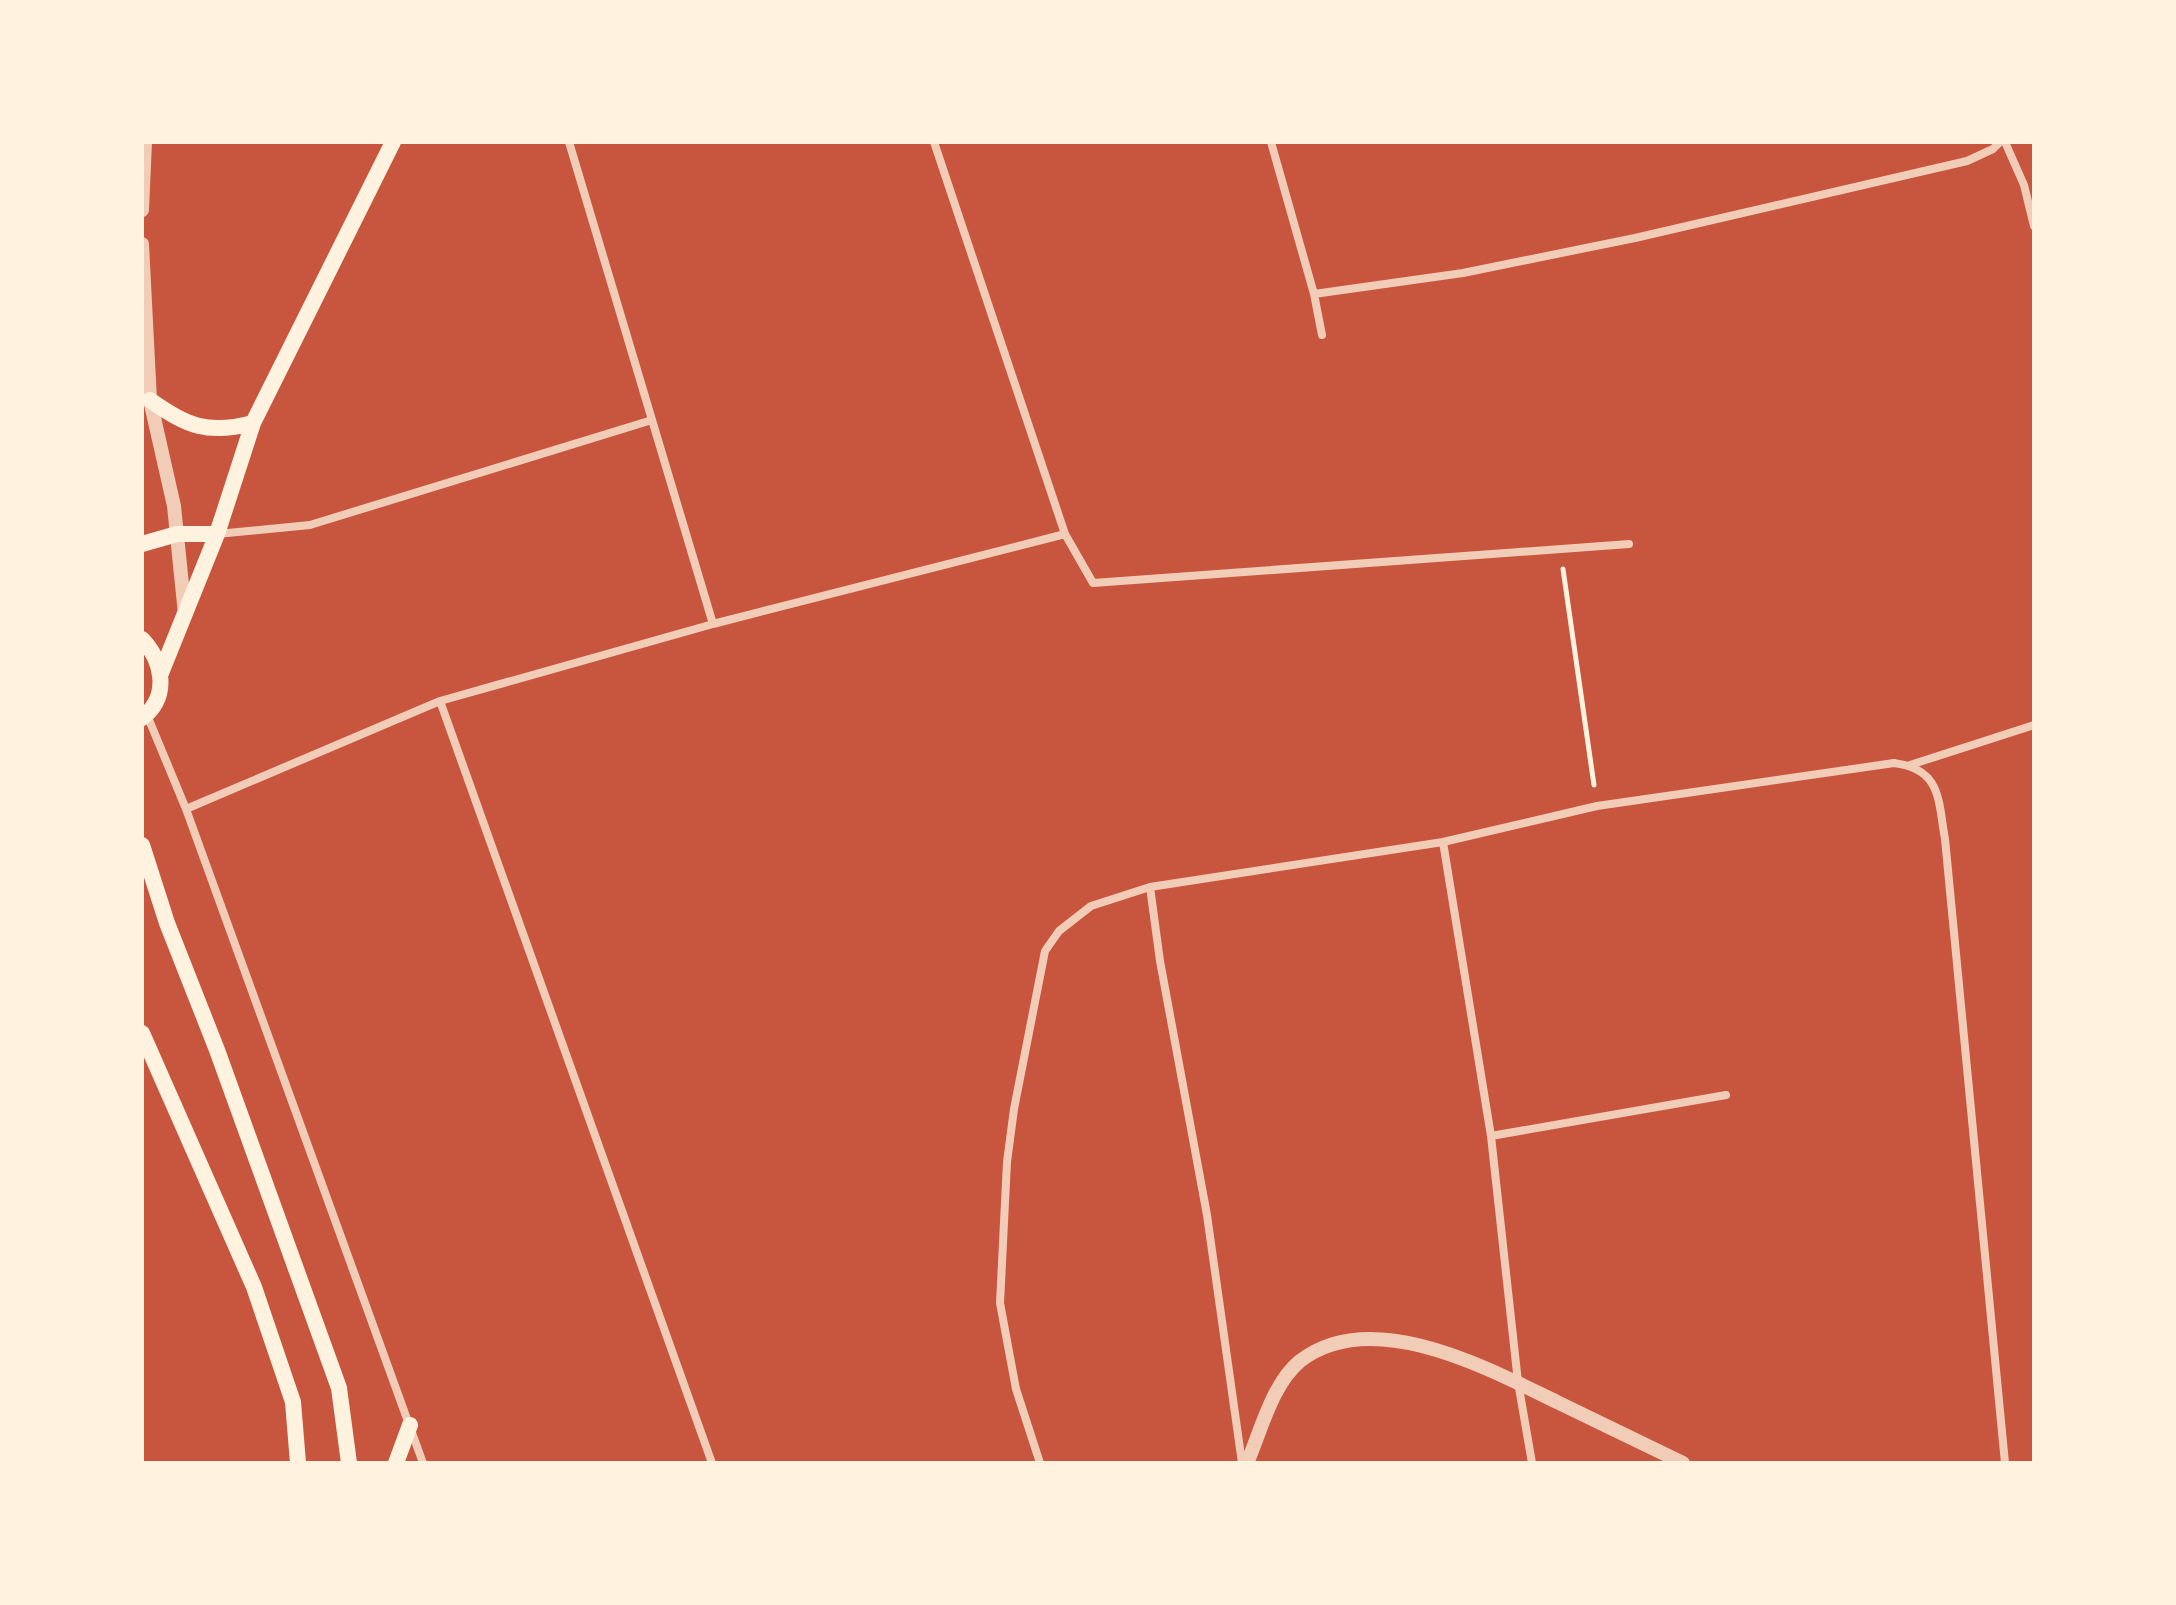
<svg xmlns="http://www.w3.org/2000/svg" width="2176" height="1605" viewBox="0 0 2176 1605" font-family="'Public Sans',sans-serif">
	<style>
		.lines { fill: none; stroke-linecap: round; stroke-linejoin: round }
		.path { stroke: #fff3e0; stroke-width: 5 }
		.minor { stroke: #f1ccb7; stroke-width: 8 }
		.tertiary { stroke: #f1ccb7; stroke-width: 14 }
		.secondary { stroke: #fff3e0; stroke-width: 16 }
	</style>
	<rect width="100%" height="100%" fill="#c8553d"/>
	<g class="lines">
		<path class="path" d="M1563,569L1594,785"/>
		<path class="minor" d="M569,142L713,624
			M934,142L1065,534L1093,583L1629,544
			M1271,142L1314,294L1322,335
			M2005,142L2024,185L2034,226
			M1314,294L1463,273L1635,238L1967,161L1993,149L2000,142
			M217,534L310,525L652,420
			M440,701L712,1463
			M147,715L186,809L423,1463
			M1910,765L2034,725
			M186,809L440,701L713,624L1065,534
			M1443,842L1491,1136L1518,1382L1532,1463
			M1150,887L1160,961L1207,1215L1242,1463
			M1491,1136L1726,1095
			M1040,1463L1016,1389L1000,1303L1007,1162L1014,1109L1045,951L1059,931L1091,906L1150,887L1443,842L1597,806L1894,763C1942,769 1938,801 1945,839L2005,1463"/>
		<path class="tertiary" d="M142,210L145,142
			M142,244L150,400L174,506L185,614
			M1247,1463C1261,1431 1272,1384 1300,1361C1372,1305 1489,1369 1557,1402C1599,1422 1641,1443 1683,1463"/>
		<path class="secondary" d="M150,400C186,426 208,435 253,423
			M142,544L177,534H217
			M142,639C163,661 170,697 142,718
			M161,673L217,534L253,423L393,142
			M142,845L167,923L217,1050L339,1388L349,1463
			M142,1033L254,1287L293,1402L298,1463
			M396,1463L410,1425"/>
	</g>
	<rect width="2176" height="1605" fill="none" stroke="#fff3e0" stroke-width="288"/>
</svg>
